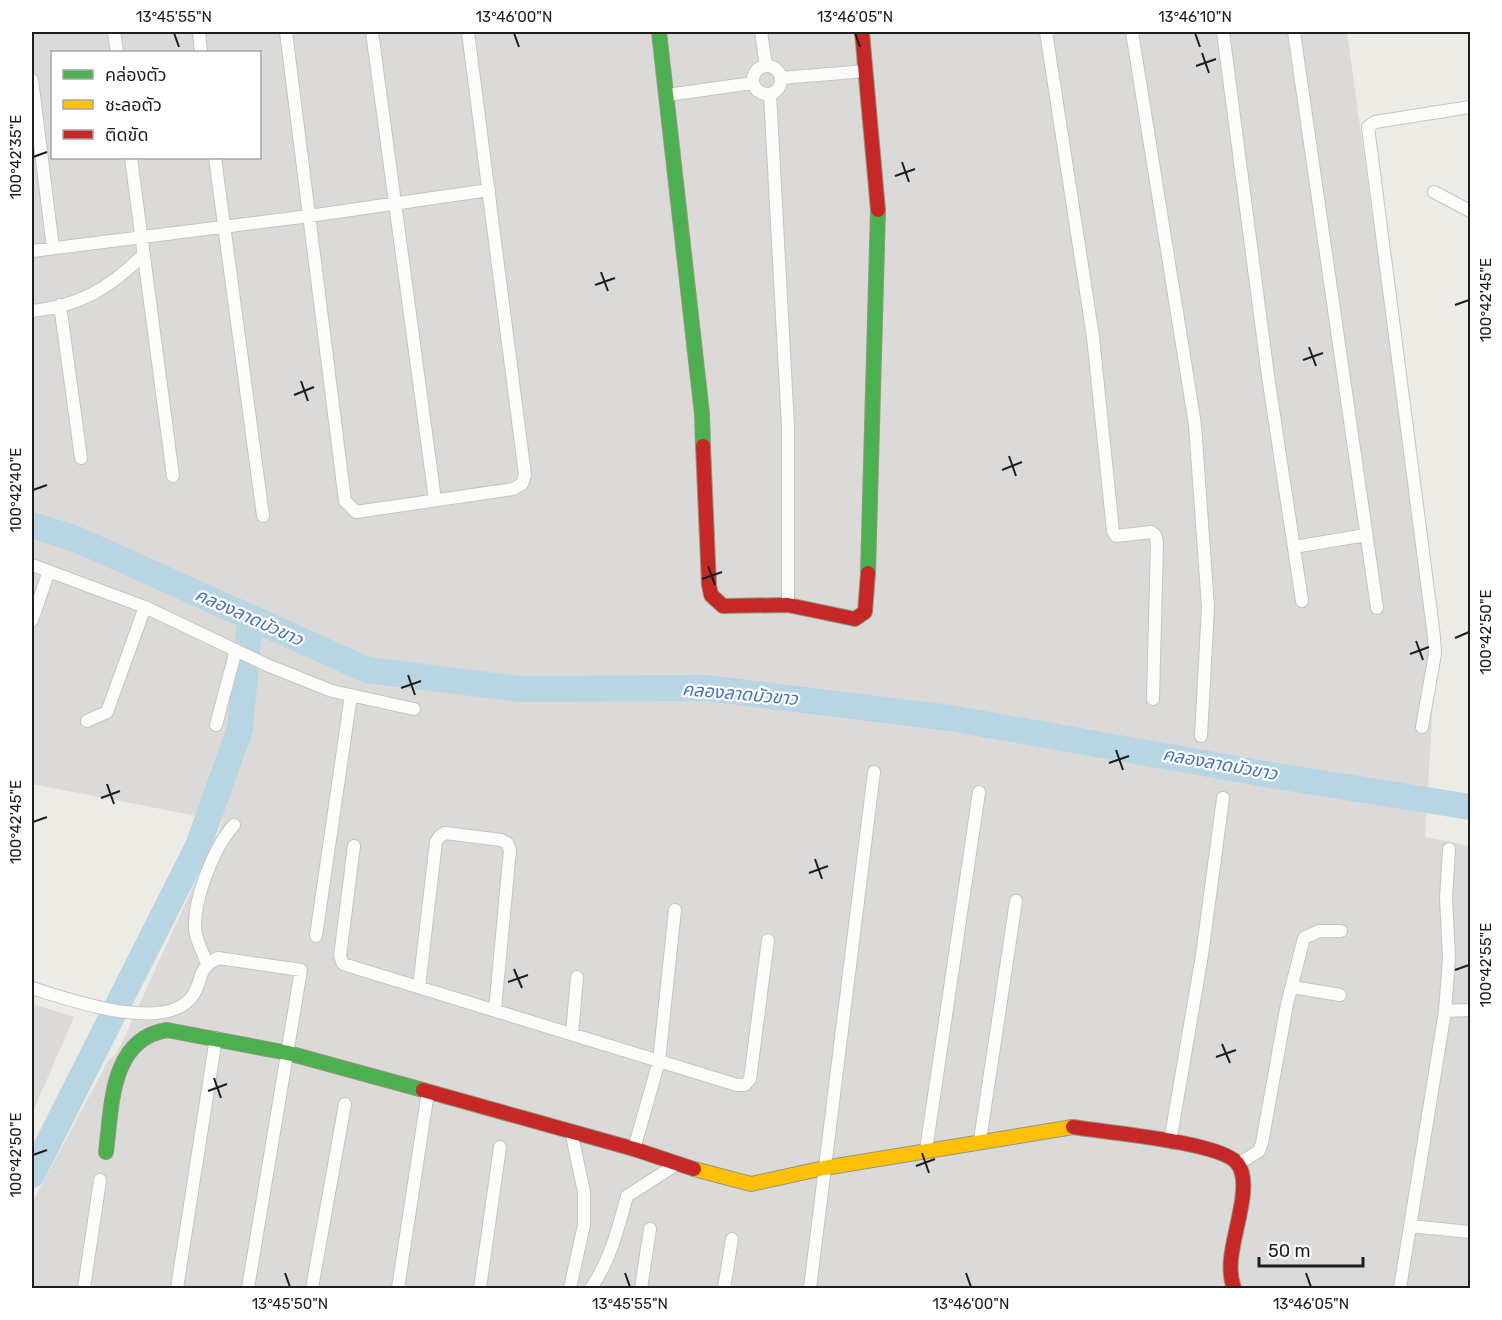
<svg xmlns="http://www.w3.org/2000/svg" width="1502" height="1320" viewBox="0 0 1502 1320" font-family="Rubik,'Noto Sans Thai',sans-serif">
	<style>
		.residential { fill: #dcdad8; fill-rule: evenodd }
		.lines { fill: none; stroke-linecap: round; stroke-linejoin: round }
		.river { stroke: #b7d5e2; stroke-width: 26 }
		.street-casing { stroke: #c5c4c2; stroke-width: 14 }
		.fast-casing { stroke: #93977d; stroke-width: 16 }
		.slow-casing { stroke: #93977d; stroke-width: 16 }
		.jam-casing { stroke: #93977d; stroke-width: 16 }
		.street { stroke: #fcfcfb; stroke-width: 12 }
		.fast { stroke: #4caf50; stroke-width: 14 }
		.slow { stroke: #ffc107; stroke-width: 14 }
		.jam { stroke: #c62828; stroke-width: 14 }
		.ticks { fill: none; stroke: #1e1e1e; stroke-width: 2 }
		.labels { text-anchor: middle; stroke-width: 4.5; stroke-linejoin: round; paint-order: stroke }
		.water-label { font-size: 18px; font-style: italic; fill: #4472b4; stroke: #fff }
		.neatline { fill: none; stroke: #1e1e1e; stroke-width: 2 }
		.ticks-label { font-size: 15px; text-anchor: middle; fill: #1e1e1e }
	</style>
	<rect width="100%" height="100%" fill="#edebe6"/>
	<path class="residential" d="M32,32H1347L1435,667L1425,837L1470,846V1288H32V1203L108,1061L115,1055L124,1038L223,821L32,784ZM52,52H260V158H52Z
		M32,1004L74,1017L32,1114Z"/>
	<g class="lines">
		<path class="river" d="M32,525L76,539L367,670L520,689L707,688L950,718L1265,774L1470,807
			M32,1175L198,846L240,729L250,619"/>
		<g class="street-casing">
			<path id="street" d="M114,32L117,52
				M199,32L201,52
				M286,32L345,501L356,512L513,489L522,484L525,475L468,32
				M372,32L435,500
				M761,32L766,66
				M1046,32L1093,337L1113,531L1116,536L1151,532L1155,535L1157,543L1153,699
				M1132,32L1195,425L1208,607L1201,736
				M1223,32L1268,376L1302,601
				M1294,32L1377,608
				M753 80a14 14 0 1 1 28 0a14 14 0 1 1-28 0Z
				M781,78L866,71
				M32,80L53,248
				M770,94L788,427V605
				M667,95L753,83
				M131,158L173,476
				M215,158L263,516
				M1434,192L1470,211
				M32,251L309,216L489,190
				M60,305L81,458
				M32,311C80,306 110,288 144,254
				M1294,547L1366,535
				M32,565L145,607L267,665L332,691L414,709
				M32,620L49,571
				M87,721L107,712L145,607
				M216,725L236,650
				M1422,727L1435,654L1434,637L1368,127L1375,122L1470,107
				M354,846L340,956L343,964L737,1085H745L750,1079L768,940
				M316,936L351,695
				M207,963C203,953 195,939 195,928C194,898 214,847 234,825
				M419,987L436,842L440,836L445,833L501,840L507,843L510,850L495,1010
				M1292,987L1340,995
				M32,988C67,999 162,1033 191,998C204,982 195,969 218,958L301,970L248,1288
				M1445,1011L1470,1010
				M572,1034L577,977
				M980,1140L1016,901
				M1170,1142L1202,955L1223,798
				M634,1149L659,1061L675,910
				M926,1150L979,792
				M1238,1164L1259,1151L1262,1143L1287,1004L1304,938L1319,931H1341
				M1410,1226L1470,1232
				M84,1288L100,1180
				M177,1288L216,1038
				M312,1288L345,1104
				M398,1288L428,1092
				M480,1288L500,1147
				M570,1288L584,1225V1192L571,1131
				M591,1288C610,1261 618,1229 627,1196L677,1164
				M641,1288L650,1229
				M724,1288L732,1239
				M810,1288L874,772
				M1400,1288L1445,1011L1449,958L1446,898L1449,849"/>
		</g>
		<g class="fast-casing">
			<path id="fast" d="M659,32L702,414L703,446
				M868,573L878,210
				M106,1152C112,1106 110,1039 167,1030L288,1053L423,1090"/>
		</g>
		<g class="slow-casing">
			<path id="slow" d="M694,1169L751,1184L824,1168L1073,1127"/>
		</g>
		<g class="jam-casing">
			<path id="jam" d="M862,32L878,210
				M703,446L709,585L711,595L723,606L788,605L855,619L865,612L868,573
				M423,1090L634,1149L694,1169
				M1073,1127C1103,1132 1220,1142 1237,1163C1247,1175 1243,1198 1240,1212C1236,1236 1225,1265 1234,1288"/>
		</g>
		<use href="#street" class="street"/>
		<use href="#fast" class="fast"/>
		<use href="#slow" class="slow"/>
		<use href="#jam" class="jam"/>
	</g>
	<path class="ticks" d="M174,33L179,47M514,33L519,47M855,33L860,47M1195,33L1200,47M1202,53L1209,73M1196,66L1216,59M33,157L47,152M902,162L909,182M895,176L915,169M601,272L608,291M595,285L615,278M1455,305L1469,300M1309,347L1316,366M1303,360L1323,353M301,381L308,401M294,395L314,387M1009,456L1016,476M1002,470L1022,462M33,490L47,485M708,566L715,585M702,579L722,572M1455,638L1469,632M1416,641L1423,660M1410,654L1429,647M408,675L415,695M401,688L421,681M1116,750L1123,770M1109,763L1129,756M107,784L114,804M101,798L120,791M33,822L47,817M815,859L822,879M809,873L828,866M514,969L522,988M1455,970L1469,965M508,982L528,975M1222,1044L1230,1063M1216,1057L1236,1050M214,1078L221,1098M208,1091L227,1084M922,1153L929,1173M33,1155L47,1150M916,1166L935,1159M285,1273L290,1287M625,1273L630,1287M966,1273L971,1287M1306,1273L1311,1287"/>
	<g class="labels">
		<g class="water-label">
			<text transform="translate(249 617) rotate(24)" y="6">คลองลาดบัวขาว</text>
			<text transform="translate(740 694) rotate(5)" y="6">คลองลาดบัวขาว</text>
			<text transform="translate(1220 764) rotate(10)" y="6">คลองลาดบัวขาว</text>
		</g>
	</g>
	<rect width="1502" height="1320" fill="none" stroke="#ffffff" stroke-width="66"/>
	<rect x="51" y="51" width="210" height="108" fill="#ffffff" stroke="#a5a5a5" stroke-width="1.5"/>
	<rect x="63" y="70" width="30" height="9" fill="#4caf50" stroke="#a5a5a5" stroke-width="1.5"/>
	<text x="105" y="81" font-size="18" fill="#1e1e1e">คล่องตัว</text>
	<rect x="63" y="100" width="30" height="9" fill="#ffc107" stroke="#a5a5a5" stroke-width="1.5"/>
	<text x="105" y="111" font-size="18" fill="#1e1e1e">ชะลอตัว</text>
	<rect x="63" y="130" width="30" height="9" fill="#c62828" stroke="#a5a5a5" stroke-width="1.5"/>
	<text x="105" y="141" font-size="18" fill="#1e1e1e">ติดขัด</text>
	<path d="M1259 1257v9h104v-9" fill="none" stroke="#1e1e1e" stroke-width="3"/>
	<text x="1268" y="1257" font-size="18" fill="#1e1e1e" stroke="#ffffff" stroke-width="4.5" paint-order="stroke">50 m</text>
	<rect x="33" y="33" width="1436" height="1254" class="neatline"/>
	<g class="ticks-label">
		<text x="174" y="22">13°45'55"N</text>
		<text x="514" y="22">13°46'00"N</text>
		<text x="855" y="22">13°46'05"N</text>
		<text x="1195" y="22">13°46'10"N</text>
		<text transform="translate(16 157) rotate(-90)" y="5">100°42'35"E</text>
		<text transform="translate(1486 300) rotate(-90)" y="5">100°42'45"E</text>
		<text transform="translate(16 490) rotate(-90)" y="5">100°42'40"E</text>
		<text transform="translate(1486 632) rotate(-90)" y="5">100°42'50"E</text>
		<text transform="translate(16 822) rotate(-90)" y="5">100°42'45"E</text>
		<text transform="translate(1486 965) rotate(-90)" y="5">100°42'55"E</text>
		<text transform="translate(16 1155) rotate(-90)" y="5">100°42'50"E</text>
		<text x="290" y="1309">13°45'50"N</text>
		<text x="630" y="1309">13°45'55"N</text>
		<text x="971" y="1309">13°46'00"N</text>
		<text x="1311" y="1309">13°46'05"N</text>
	</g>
</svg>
